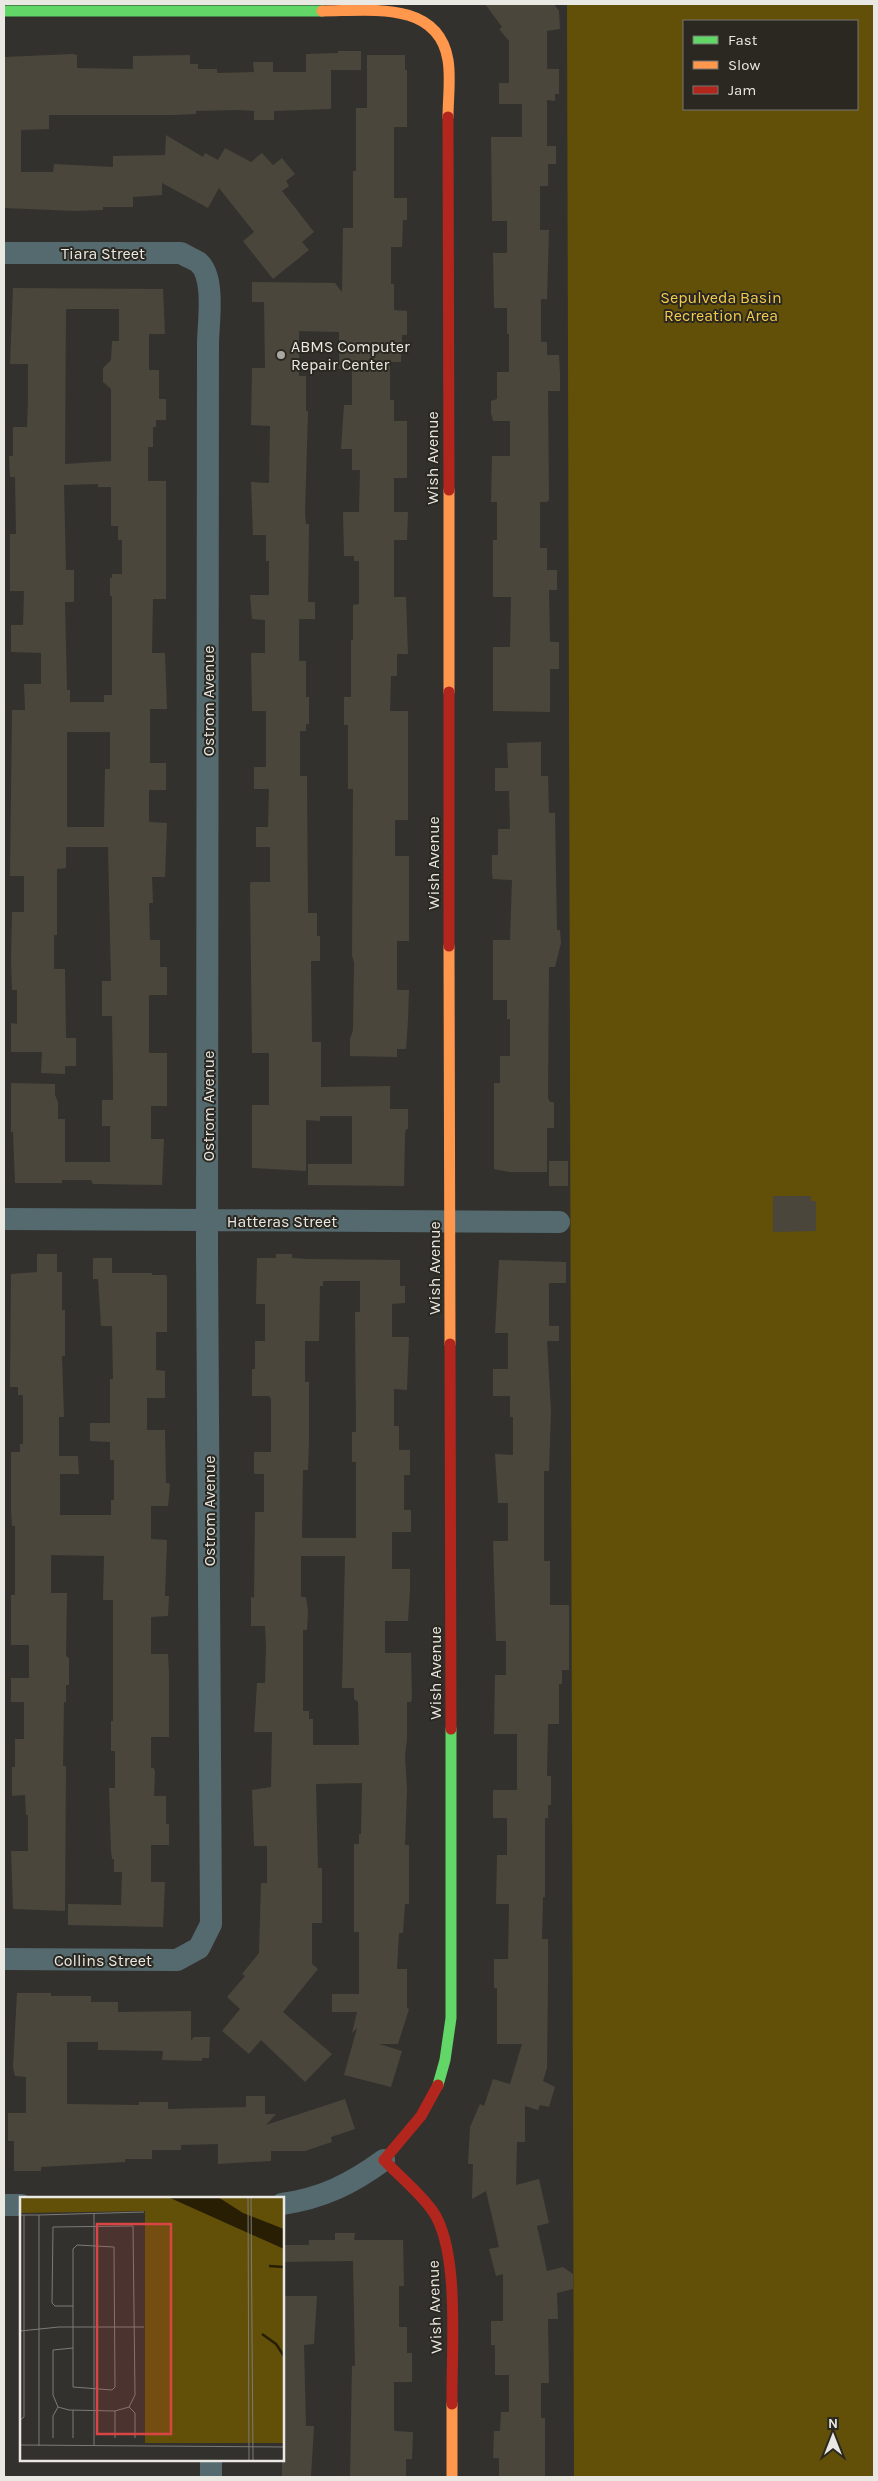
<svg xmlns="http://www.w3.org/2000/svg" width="878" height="2481" viewBox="0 0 878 2481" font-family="Karla,sans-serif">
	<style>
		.green { fill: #635008; fill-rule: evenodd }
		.building { fill: #4a463b; fill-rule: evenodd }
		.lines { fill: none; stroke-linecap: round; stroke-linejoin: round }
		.street { stroke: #546a6f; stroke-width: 22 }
		.fast { stroke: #63d668; stroke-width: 11 }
		.slow { stroke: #ff974d; stroke-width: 11 }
		.jam { stroke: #b3261e; stroke-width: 11 }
		.poi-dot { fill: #a9a8a3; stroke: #2b2821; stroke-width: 2 }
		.labels { text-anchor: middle; stroke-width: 4; stroke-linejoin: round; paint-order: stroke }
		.street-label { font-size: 16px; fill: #e9e8e3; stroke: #2b2821 }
		.park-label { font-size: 16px; fill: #f3cb49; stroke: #2b2821 }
		.poi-label { font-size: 16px; fill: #e9e8e3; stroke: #2b2821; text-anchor: start }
		.inset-river { fill: none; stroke: #271e04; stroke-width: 2.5 }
		.inset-road { fill: none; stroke: #7c7a76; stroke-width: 1 }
		.view { fill: #d94544; fill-opacity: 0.15; stroke: #d94544; stroke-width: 2.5 }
		.inset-edge { fill: none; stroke: #e9e8e3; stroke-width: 2.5 }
	</style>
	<rect width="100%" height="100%" fill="#33312d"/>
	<path class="green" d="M567,4H874V2477H574ZM684,21H857V109H684Z"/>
	<path class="building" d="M485,4H554L559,11L560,29L547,31V69H559V94H555V101L547,100V146H556V164H548V186H540V230H549L547,299H541V342H547V355H559L560,374V391H548L549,500L547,502H540V548H547V570H557V590H549L550,642H559V669H550V712L493,711V647H510L511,597H493V540H497V502H491L492,456H510V421H493L491,413V401L497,399V372H509V334H507V308H494L493,253H507V221H492L491,137H522V104H499V83H509V41L499,29L502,27Z
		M338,51H361V70H331V109L274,111V120H254V111L239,110L196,111V114L175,115H49V129L21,130V172H53L54,164L113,167V156L165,155L166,135L203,157L205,153L218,160L225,148L251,162L262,153L273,165L282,158L295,174L286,181L289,186L282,191L314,232L302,242L309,250L273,279L243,241L254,232L219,188L208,208L162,183V195L133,197V207H103V210L75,211L4,208V57L73,54L77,55V68L133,69V56L190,55V64H198V69H217V73L254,72L253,62H273V72H306V54L338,53Z
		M367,55H405V70H407V127H394V198H407V220H403L402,247H391V284H394V310L407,311V335H402L401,362H390V400H394V421H407V478H394V512H408L407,540H394V597H406L408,654H397V676H391L390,711H408V820H395V856H409V941H397V990H409L408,1020L406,1049H397V1057L350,1056V1039L353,1030L354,963L352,955L353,789H348V725H344V697H351V640H353V605L359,604V561H354V556H344L343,512H359L360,470H352V449H341L344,405H352V369H339V332L299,331V376H306V411H308L305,513L306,524H309L308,602H315V619H299V661H306V697H309V724H306V731H300V776H307V780L308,913H317V936H320V961H311L312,1042H321V1087L390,1086V1109H408V1129H406L405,1133L404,1186L308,1185V1164H352V1116H320V1121L306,1120V1171L252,1168V1105H269V1053H252L250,884L251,882H270V847H256V827H268L269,789H254V767H266V711H252L251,653H265V620L252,619L250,595H269V561H266V535H253L251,482L269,483L270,426L251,425L252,368H265L264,302H252V282L335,283L342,292L343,228H353V171H356V108H367Z
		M13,288L163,289L165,334H149V370H159V399H166V420H156V427H153V447H148V481H166V599H153L152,653H165L167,709H150V763H166V790H149V822L167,823L165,877H152L153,903H149L150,940H160V967H167V995H149V1053H167V1106H151V1139H164L162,1185L93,1184L91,1180H62V1183H15L13,1132H11V1083L55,1084V1095L58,1102V1119H65V1162H110V1126H102V1100H113V1083L112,1016H102V981H111L108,847H66V868L57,869V935H54V969H65L66,1038H76V1066H65V1074L41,1073L42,1052H11V1023L17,1024V990H12L11,960L12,912H24V876H10L12,710H25L24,684H41V653L11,652V625H23L24,591H10V534H16L15,477H10L9,456H13V427H27L28,398V364H10ZM66,309H119V341H112L111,360L103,368V382L111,389V461L65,464ZM98,484V487H111V526H118V540H122V574H112V578H110V596H112V695H104V702H70V690H67L65,602H74V570H66L64,485ZM67,732H110V769H105L104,827H67Z
		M541,742V776H548L549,813H555L557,930H560L561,943L555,967H549L548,1098L550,1102H554V1128H547V1172H509L494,1169V1083H500V1056H510V1019H507V1000H493V940H510L512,880L493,879L492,874V855H498V829H510L509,791H495V768H508L507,743Z
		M549,1161H568V1186H549Z
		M773,1196H811V1201H816V1231L773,1232Z
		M37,1254H57V1272H62V1310H65V1356H62L64,1417H59V1456H78L79,1474H60V1515H111V1500H114V1460H110V1442L90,1441V1423H110V1379H113L112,1326H101L98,1279H93V1258H112V1273H152V1275H166L167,1278V1332H156V1370L165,1371V1398H147V1430H165L166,1483H169L170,1486L168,1506H151V1539L167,1540L165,1596H169L168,1616L151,1617V1654H168L169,1674V1737H151V1768H154L155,1772L154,1796H166V1824H169V1845H151V1882H165L163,1927L68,1925V1904L121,1905L122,1872H114V1859H112L111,1851L109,1788H115V1751H111V1721H113V1600H103L104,1556L51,1555V1593H67L66,1656L69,1658V1685H66V1702H64L63,1766H66L65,1911L13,1909L11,1851H28V1815H26L25,1795L12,1796V1767H15V1739H24V1702H11V1678H29V1645H11V1595H15V1526H12L11,1509V1452H20V1444H23V1395H18V1387H10L11,1274L37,1272Z
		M276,1254H292V1258L308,1259L400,1260V1286H405V1303L392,1304V1337H409L407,1390L394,1389V1426H399V1450H410V1475H404V1510H411V1532H392V1569H410V1590L408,1621H385V1653H411L412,1699L411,1702H407V1739L405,1756L407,1790L405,1845H409V1904H405L403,1933H399L397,1969H407V2008L409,2009L398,2044H379L402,2051L391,2087L344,2075L357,2028L352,2033L357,2012H332V1994H359V1932H354V1844H359V1834H361L362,1783L316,1784L318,1868H322V1923H312V1964L318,1969L283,2012L332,2054L305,2082L261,2040L249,2054L222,2031L240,2009L227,1997L245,1976L242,1974L259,1953L261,1883H267V1846H254L252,1790L271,1787L272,1732H254L257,1683H265L266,1646L265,1626H251V1597L254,1598L255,1512H264V1474H254V1452H271V1399L269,1396H252V1369H255V1341H265V1304H256L257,1258H276ZM323,1281H360V1312H355L356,1432H352V1462H356V1538H302L303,1470H308L309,1441V1382H305V1341H319L320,1286H323ZM301,1556H345L342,1688H354V1699L358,1702L359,1745H313V1719H309V1711H303V1630H307L308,1611L306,1597H301Z
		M499,1260L566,1262V1283H549V1326H559V1341H547L551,1411L549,1471H544V1561H550V1605H569V1670H562V1684H559V1724H548L547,1776H551V1805H548V1818H545V1897H543L542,1939H548V1984L547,2068L543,2081L555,2087L549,2107L540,2105L538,2110L525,2106V2142H517L516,2185L539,2179L549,2223L537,2226L547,2271L563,2267L573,2274V2289L557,2293L558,2319H548L549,2383H541V2418H545V2477H499V2458H493L494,2431H500L501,2412H509V2375H495V2345H491V2321H503V2274L496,2276L489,2249L499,2247L486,2191L472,2199L473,2164H468L470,2127L480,2104L484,2106L493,2079L510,2084L522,2044H497V1988H494V1959H508L509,1904H496L497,1855H507V1818H493V1790H517V1734H494L495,1675H506V1641H496L493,1541H508V1503H498L495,1454L513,1455V1417H510V1396H493V1369H508V1333H495Z
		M17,1993H51V1996H91V2002H118V2012L191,2011V2040L194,2037H210L209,2058H202V2061L162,2060L163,2051L98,2050V2042H67V2104L139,2105V2102H168V2109L246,2107V2096H265V2114H276L266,2125L345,2099L355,2129L331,2137L332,2142L305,2151H271V2161L218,2164V2144L181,2145V2150H152V2159H125V2162L41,2167V2171H14V2141H8V2113H26V2077L15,2076L13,2067Z
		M335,2233H355L354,2240H403L404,2286H399V2327H407V2353H412V2382H394V2429L395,2431L413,2432L412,2459H406V2477H350L352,2366H355L353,2261L282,2262V2245H309V2240H335Z
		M282,2296H317L314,2344L304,2345L306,2426H314L311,2477H282Z"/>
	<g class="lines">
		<path class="street" d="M4,253H181C186,256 193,259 198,262C216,276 208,324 208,344L207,1249L211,1924L199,1948L177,1960L4,1959
			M4,1219L559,1222
			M282,2204C323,2198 351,2184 384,2160
			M4,2205H21
			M211,2460V2477"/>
		<path class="fast" d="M4,11H322
			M438,2085L445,2060L451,2018V1729"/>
		<path class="slow" d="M322,11C370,11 438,0 448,60C451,78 448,99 448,117
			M449,490V692
			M449,946L450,1344
			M452,2404V2477"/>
		<path class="jam" d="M448,117L449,490
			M449,692V946
			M450,1344L451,1729
			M438,2085L421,2116L384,2160C399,2176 419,2192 432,2210C461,2250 451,2354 452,2404"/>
	</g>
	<circle class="poi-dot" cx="281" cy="355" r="5"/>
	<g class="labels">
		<g class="street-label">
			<text x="103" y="259">Tiara Street</text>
			<text transform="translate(432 458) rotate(-90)" y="6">Wish Avenue</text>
			<text transform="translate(208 701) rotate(-90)" y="6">Ostrom Avenue</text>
			<text transform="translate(433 863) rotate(-90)" y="6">Wish Avenue</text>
			<text transform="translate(208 1106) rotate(-90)" y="6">Ostrom Avenue</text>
			<text x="282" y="1227">Hatteras Street</text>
			<text transform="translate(434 1268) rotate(-90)" y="6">Wish Avenue</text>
			<text transform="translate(209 1511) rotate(-90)" y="6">Ostrom Avenue</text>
			<text transform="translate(435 1673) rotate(-90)" y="6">Wish Avenue</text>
			<text x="103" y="1966">Collins Street</text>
			<text transform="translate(434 2307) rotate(-92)" y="6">Wish Avenue</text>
		</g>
		<g class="park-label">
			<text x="721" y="303">Sepulveda Basin<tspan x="721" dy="18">Recreation Area</tspan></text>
		</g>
		<g class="poi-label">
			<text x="291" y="352">ABMS Computer<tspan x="291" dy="18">Repair Center</tspan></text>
		</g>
	</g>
	<g transform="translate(20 2197)">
		<rect width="264" height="264" fill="#33312d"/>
		<path d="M0,0H264V246H125V14L0,16Z" fill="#635008"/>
		<path d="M148,0H198L223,16L264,32V52Z" fill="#271e04"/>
		<path class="inset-river" d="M249,69L264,70M242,137L256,147L264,159"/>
		<path class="inset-road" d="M228,0L229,263M231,0L233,263M74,16V248M0,18H19V249M19,18L124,15M57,48L94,50L95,190L92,193L53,190V52ZM53,109H35L32,106L33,30L113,29L115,198L109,210L115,216V241M0,134L39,130H124M38,210L49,213L95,214L109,210M53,213V241M95,214V241M0,223L4,220V18M33,241V219L38,210L33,198V153L53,151M0,248L264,250"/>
		<path class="view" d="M77,27H151V237H77Z"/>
		<rect width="264" height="264" class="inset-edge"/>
	</g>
	<rect width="878" height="2481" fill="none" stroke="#e9e8e3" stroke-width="10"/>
	<rect x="683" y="20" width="175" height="90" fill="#2b2821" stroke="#77756f"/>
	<rect x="693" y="36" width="25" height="8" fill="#63d668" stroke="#77756f"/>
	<text x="728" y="45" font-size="15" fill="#e9e8e3">Fast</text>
	<rect x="693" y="61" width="25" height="8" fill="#ff974d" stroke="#77756f"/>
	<text x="728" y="70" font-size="15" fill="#e9e8e3">Slow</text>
	<rect x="693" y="86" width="25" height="8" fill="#b3261e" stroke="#77756f"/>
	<text x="728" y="95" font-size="15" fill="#e9e8e3">Jam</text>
	<g transform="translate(833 2436)" stroke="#2b2821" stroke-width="4" paint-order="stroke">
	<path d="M0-4L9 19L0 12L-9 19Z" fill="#e9e8e3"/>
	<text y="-8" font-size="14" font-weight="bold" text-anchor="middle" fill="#e9e8e3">N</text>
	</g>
</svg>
